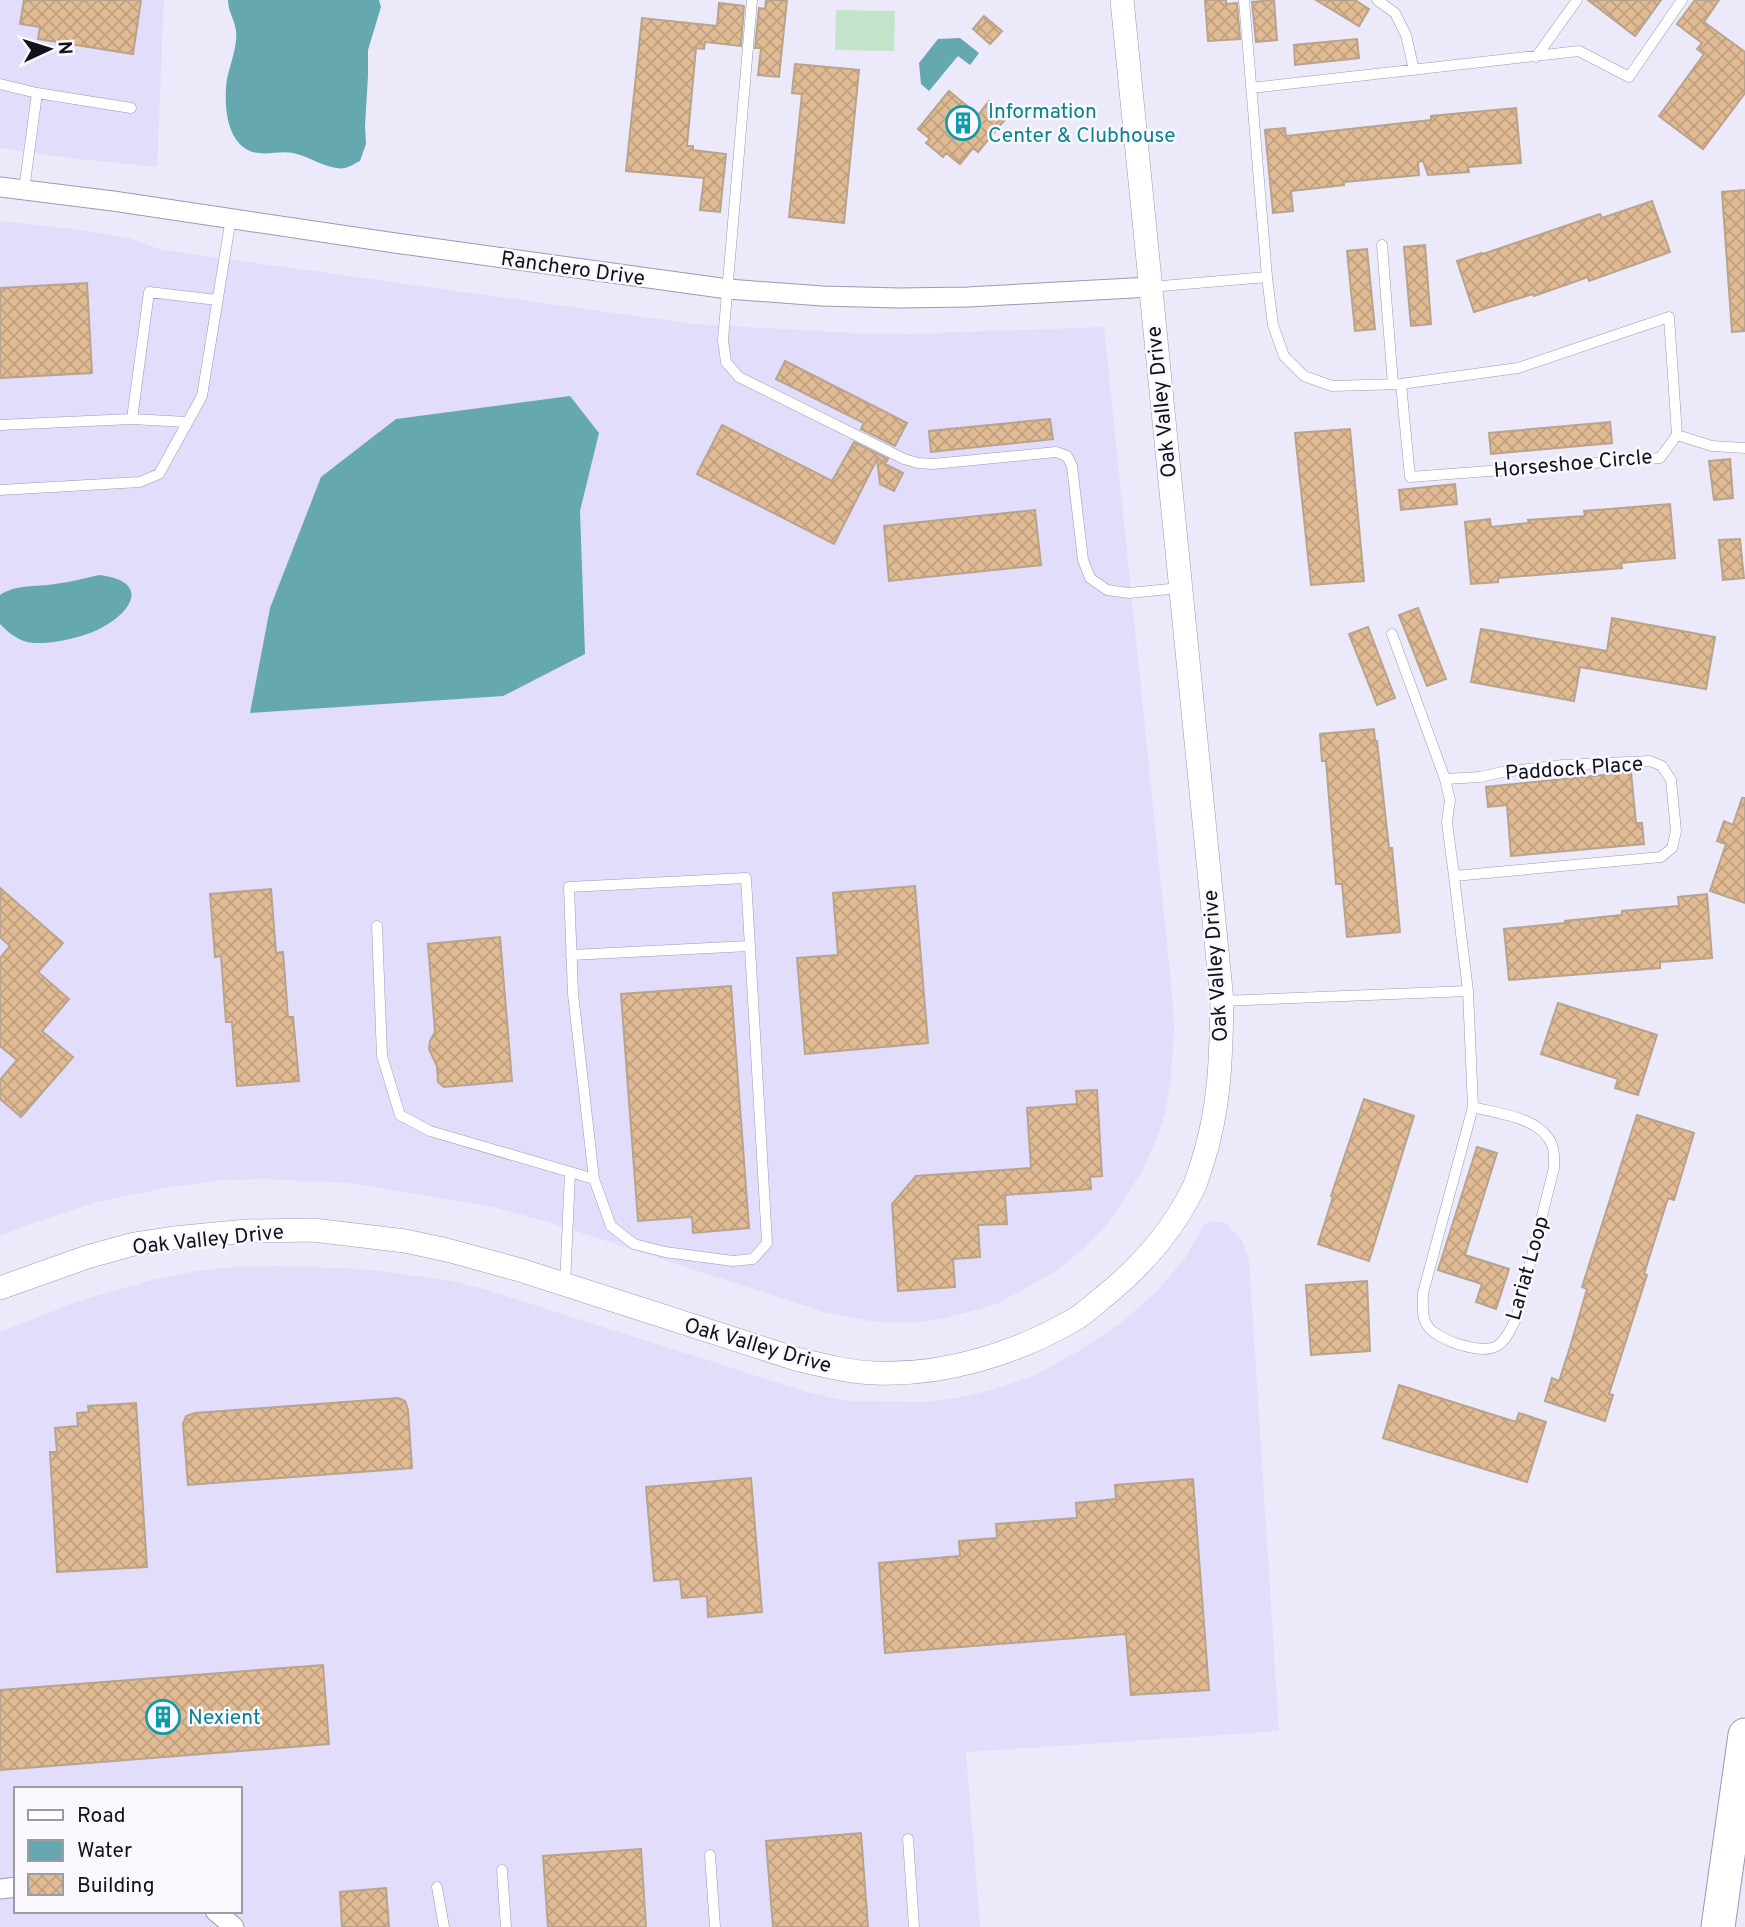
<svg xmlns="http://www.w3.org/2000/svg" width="1745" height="1927" viewBox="0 0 1745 1927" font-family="Overpass,sans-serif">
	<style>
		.built { fill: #e2ddfa; fill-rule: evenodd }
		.green { fill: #c3e4c9 }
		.water { fill: #66a8af }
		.building { fill: url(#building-cross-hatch); stroke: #b8a38d; stroke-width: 2 }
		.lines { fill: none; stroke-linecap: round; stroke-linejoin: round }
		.service-casing { stroke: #9d98b4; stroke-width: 11 }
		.minor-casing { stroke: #9d98b4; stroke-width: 21 }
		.tertiary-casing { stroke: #9d98b4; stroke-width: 24 }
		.motorway-casing { stroke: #9d98b4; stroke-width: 35 }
		.service { stroke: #fff; stroke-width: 10 }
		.minor { stroke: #fff; stroke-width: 19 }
		.tertiary { stroke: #fff; stroke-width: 23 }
		.motorway { stroke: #fff; stroke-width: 33 }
		.labels { text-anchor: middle; stroke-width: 5; stroke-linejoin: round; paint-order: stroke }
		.culture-label { font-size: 21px; fill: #0d838f; stroke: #f8f8fe; text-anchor: start }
		.street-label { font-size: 21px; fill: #13121b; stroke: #f8f8fe }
	</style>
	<defs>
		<pattern id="building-cross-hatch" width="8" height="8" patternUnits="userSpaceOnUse" patternTransform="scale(1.75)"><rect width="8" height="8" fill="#e1bb94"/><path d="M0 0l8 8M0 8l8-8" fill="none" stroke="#c0a07f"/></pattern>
	</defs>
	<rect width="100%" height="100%" fill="#ebe9fa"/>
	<path class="built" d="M0,0H164L157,167L70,158L0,148Z
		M0,221L82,230L129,238L162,250L694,324L853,333L911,334L1104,327L1171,983L1174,1030L1171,1074L1166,1111L1155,1143L1142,1171L1109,1222L1086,1246L1058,1270L997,1304L945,1318L919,1322L892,1323L870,1321L824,1312L548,1222L493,1207L351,1183L262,1179L223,1180L171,1187L97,1202L30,1224L0,1236Z
		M1211,1221L1226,1223L1242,1241L1249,1260L1279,1731L966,1752L980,1927H0V1332L79,1301L152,1280L196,1271L235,1267L279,1266L363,1269L446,1280L484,1289L810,1393L847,1401L927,1402L957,1398L992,1390L1034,1376L1080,1350L1121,1323L1158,1290L1186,1257L1204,1224ZM16,1789H240V1911H16Z"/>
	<path class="green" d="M836,10L895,11L894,51L835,50Z"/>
	<path class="water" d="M228,0H379L381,7L368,50V76L365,126L366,144L360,161C355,163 350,167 345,168C329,171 309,156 293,153C277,150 261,158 246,149C225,136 224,100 227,79C230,65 238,44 236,31C235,20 228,12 228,0Z
		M960,38L979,53L970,65L958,56L929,91L921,84L919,63L938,39Z
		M570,396L599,433L580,511L585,654L503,696L250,713L270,608L321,477L396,419Z
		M99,575C152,581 132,614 97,630C80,638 46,646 27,642C16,639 8,632 0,624V595C16,584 36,587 55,584C70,582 85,578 99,575Z"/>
	<path class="building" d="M24,0H141L133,54L38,39L40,27L20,24Z
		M766,0H787L779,77L758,75L761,48H755L759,8L765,9Z
		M1205,0H1226V4L1237,3L1240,39L1208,41Z
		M1274,0L1277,40L1256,42L1252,2Z
		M1316,0H1355L1369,9L1359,26Z
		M1588,0H1661L1635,36Z
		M1695,0H1719L1704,22L1745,52V93L1703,149L1659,116L1704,54L1697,49L1702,43L1677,24Z
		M719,3L744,6L741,46L705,42L704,49L696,48L687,146H693V150L726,154L720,212L700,210L704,178L626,171L642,18L717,26Z
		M984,16L1002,31L990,44L973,29Z
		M1357,39L1359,58L1295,65L1294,45Z
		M795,64L859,70L844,223L789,217L802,94L792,93Z
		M949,91L978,115L989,101L1008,116L978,152L973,148L960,164L946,153L943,157L926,143L930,139L918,129Z
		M1516,108L1521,163L1468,167L1469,172L1428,175L1423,161L1418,162L1419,175L1344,182V185L1291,191L1293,211L1273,213L1265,130L1285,128L1286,136L1431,120V116Z
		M1745,190V331L1732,332L1722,192Z
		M1652,201L1670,252L1589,281L1588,277L1534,296L1533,294L1474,312L1457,261L1482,253L1483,254L1600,214L1602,218Z
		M1425,245L1431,324L1411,326L1404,247Z
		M1367,249L1375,329L1355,331L1347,251Z
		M87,283L92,373L0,378V288Z
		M785,361L907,423L895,446L861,429L864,423L776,379Z
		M1050,419L1053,439L931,452L929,431Z
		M1610,422L1612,443L1491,454L1489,433Z
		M722,425L832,481L854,442L888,459L885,464L903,473L894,491L880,484L877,459L834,544L697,474Z
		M1350,429L1364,581L1311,585L1295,433Z
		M1730,459L1733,498L1714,500L1709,461Z
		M1455,484L1457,504L1401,510L1399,490Z
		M1670,504L1675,558L1621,563L1622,568L1498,578V582L1471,584L1465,522L1490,519L1491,527L1529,523L1528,520L1585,516L1584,511Z
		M1035,510L1041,565L889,581L884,526Z
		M1740,539L1744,578L1723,580L1719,540Z
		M1418,608L1446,679L1427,686L1399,615Z
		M1612,618L1715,637L1706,689L1580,667L1574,701L1471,682L1481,629L1607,651Z
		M1368,627L1395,698L1377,705L1349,634Z
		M1374,729L1375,741H1377L1389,848H1392L1400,932L1347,937L1342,884H1336L1326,761H1322L1320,734Z
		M1631,772L1636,823H1642L1644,844L1511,856L1507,805L1488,807L1486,787Z
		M1742,798H1745V903L1710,891L1726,844L1717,841L1724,821L1733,825Z
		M915,886L928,1043L805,1054L797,958L838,955L833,893Z
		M0,888L63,943L38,972L69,999L42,1031L73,1057L21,1117L0,1099V1080L17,1060L0,1046V958L10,946L0,937Z
		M271,889L276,953L283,952L288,1017H293L299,1081L237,1086L232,1022H226L221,956L215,957L210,894Z
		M1707,894L1712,958L1660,962V968L1509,980L1504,929L1565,923V921L1622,915V911L1679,906L1678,897Z
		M500,937L512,1081L444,1087L438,1082L437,1066L429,1049L430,1041L435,1032L428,944Z
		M731,986L749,1228L693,1233L692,1217L638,1221L621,994Z
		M1558,1003L1657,1035L1638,1095L1615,1088L1618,1079L1541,1054Z
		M1097,1090L1102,1176L1090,1177L1091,1189L1005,1195L1007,1224L978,1225L980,1257L953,1259L955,1287L898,1291L892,1204L916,1176L1031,1168L1027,1108L1077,1104L1076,1091Z
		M1364,1099L1414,1116L1369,1261L1318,1244L1333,1197L1331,1196Z
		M1637,1115L1694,1133L1674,1200L1668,1198L1644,1274L1647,1275L1609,1394L1613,1395L1605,1421L1545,1401L1552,1378L1559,1381L1571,1344L1587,1289L1582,1287Z
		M1477,1147L1497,1153L1465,1255L1509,1269L1496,1309L1476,1302L1482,1284L1438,1270Z
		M1367,1281L1370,1351L1311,1355L1306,1285Z
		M1399,1385L1516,1422L1519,1413L1546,1422L1527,1482L1383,1438Z
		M398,1398L405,1401L408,1410L412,1468L188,1485L183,1424L186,1416L195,1413Z
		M136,1403L147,1567L57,1572L50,1452H57L55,1428L78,1426L77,1413L89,1412L88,1406Z
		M751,1478L762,1612L708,1617L707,1596L682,1598L680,1579L654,1581L646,1487Z
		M1193,1479L1209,1690L1131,1695L1126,1634L885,1653L879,1563L960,1556L959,1541L997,1538L996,1524L1077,1518L1076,1503L1116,1499L1115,1485Z
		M323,1665L329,1744L0,1770V1690Z
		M861,1833L868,1927H773L766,1841Z
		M641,1849L646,1927H548L543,1856Z
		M386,1888L389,1927H342L340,1892Z"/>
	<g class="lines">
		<g class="service-casing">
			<path id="service" d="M752,0L723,340L726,362L739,377L904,459L918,463L933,464L1056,452L1067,456L1072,466L1083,560L1090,578L1107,590L1129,593L1180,588
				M1244,0L1267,277L1273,325L1284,356L1304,376L1332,386L1401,384L1518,368L1669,317L1677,435L1660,458L1410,477L1401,384
				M1377,0L1395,13L1406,35L1414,70
				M1536,57L1577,0
				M0,84L37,93L24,190
				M1251,88L1579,51L1629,77L1682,0
				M37,93L131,108
				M1382,245L1393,384
				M1150,287L1267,277
				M187,422L132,419L149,292L217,300
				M0,425L132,419
				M1677,435L1712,446L1745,448
				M0,490L140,482L159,474L202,396L231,218
				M1392,634L1445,779
				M1650,761L1662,766L1671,780L1676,831L1672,848L1661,857L1454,876L1447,822L1450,800L1445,779L1480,777L1503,772L1563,765Z
				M1454,876L1468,991L1473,1107
				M746,878L767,1243L753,1259L733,1261L665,1252L634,1244L611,1226L594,1179L573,994L569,887Z
				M377,926L382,1056L400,1115L430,1131L594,1179
				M571,955L749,946
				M1222,1001L1468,991
				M1473,1107C1499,1114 1541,1117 1552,1145C1555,1152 1554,1161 1554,1168L1516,1319C1511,1328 1506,1341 1497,1346C1481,1355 1436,1340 1427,1325C1421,1316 1423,1303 1423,1293Z
				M565,1285L570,1172
				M908,1839L914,1927
				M710,1855L715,1927
				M502,1870L506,1927
				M437,1887L444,1927"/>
		</g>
		<g class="minor-casing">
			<path id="minor" d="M0,187L113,201L395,243L728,289L822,296L899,298L968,297L1150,287
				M0,1889L16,1887
				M215,1911L234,1927"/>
		</g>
		<g class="tertiary-casing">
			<path id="tertiary" d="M0,1288L87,1257L134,1244L174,1238L247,1231L313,1230L405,1241L447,1250L520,1270L796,1359C822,1365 848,1372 875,1373C944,1376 1018,1353 1077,1318C1086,1312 1094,1305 1102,1298C1140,1268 1171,1233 1193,1189C1197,1181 1199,1172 1202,1164C1220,1108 1221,1059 1222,1001L1122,0"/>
		</g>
		<g class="motorway-casing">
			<path id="motorway" d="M1718,1927L1745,1735"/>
		</g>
		<use href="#service" class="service"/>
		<use href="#minor" class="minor"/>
		<use href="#tertiary" class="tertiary"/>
		<use href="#motorway" class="motorway"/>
	</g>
	<defs>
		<g id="building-ring" transform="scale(1.75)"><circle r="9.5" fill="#f8f8fe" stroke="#0f9aa8" stroke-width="1.5"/><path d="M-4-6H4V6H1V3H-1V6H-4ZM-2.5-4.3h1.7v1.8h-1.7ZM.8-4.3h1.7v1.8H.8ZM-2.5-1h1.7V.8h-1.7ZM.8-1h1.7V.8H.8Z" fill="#0f9aa8"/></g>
	</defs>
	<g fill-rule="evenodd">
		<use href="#building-ring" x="963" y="123"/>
		<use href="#building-ring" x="163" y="1717"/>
	</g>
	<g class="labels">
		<g class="culture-label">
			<text x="988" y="118">Information<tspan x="988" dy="24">Center &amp; Clubhouse</tspan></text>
			<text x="188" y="1724">Nexient</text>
		</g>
		<g class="street-label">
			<text transform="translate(573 268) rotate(8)" y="7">Ranchero Drive</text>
			<text transform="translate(1161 402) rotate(-96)" y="7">Oak Valley Drive</text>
			<text transform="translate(1573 463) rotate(-5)" y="7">Horseshoe Circle</text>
			<text transform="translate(1574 768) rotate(-4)" y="7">Paddock Place</text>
			<text transform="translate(1215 966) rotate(-94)" y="7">Oak Valley Drive</text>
			<text transform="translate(208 1239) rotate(-6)" y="7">Oak Valley Drive</text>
			<text transform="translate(1527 1268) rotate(-74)" y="7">Lariat Loop</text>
			<text transform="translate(758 1345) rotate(16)" y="7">Oak Valley Drive</text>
		</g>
	</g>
	<rect x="14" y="1787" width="228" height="126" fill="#f8f8fe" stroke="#9c9ca3" stroke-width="2"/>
	<rect x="28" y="1810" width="35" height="10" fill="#ffffff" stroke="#9c9ca3" stroke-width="2"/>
	<text x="77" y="1822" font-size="21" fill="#13121b">Road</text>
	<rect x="28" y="1840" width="35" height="21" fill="#66a8af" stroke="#9c9ca3" stroke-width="2"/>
	<text x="77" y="1857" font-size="21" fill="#13121b">Water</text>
	<rect x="28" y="1874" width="35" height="21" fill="url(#building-cross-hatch)" stroke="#9c9ca3" stroke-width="2"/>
	<text x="77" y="1892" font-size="21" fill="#13121b">Building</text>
	<g transform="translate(49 49) rotate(86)" stroke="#f8f8fe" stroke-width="5" paint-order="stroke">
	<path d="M0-5L12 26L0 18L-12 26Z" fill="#13121b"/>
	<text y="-10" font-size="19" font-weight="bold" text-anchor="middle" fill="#13121b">N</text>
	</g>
</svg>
